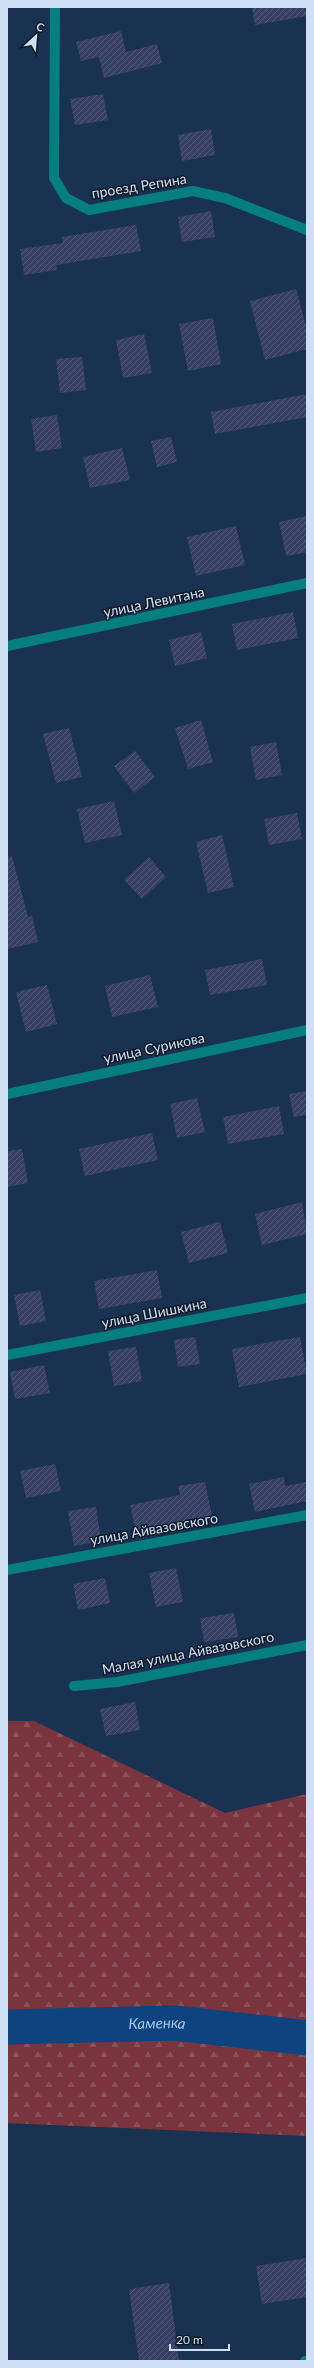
<svg xmlns="http://www.w3.org/2000/svg" width="314" height="2368" viewBox="0 0 314 2368" font-family="Lato,sans-serif">
	<style>
		.forest { fill: url(#forest-firs) }
		.lines { fill: none; stroke-linecap: round; stroke-linejoin: round }
		.river { stroke: #0d437f; stroke-width: 35 }
		.building { fill: url(#building-hatch) }
		.minor { stroke: #047e7e; stroke-width: 10 }
		.labels { text-anchor: middle; stroke-width: 3; stroke-linejoin: round; paint-order: stroke }
		.street-label { font-size: 14px; fill: #d0e0f4; stroke: #0f1a28 }
		.water-label { font-size: 15px; font-style: italic; fill: #a6c7f0; stroke: #0f1a28 }
	</style>
	<defs>
		<pattern id="forest-firs" width="22" height="20" patternUnits="userSpaceOnUse"><rect width="22" height="20" fill="#79343d"/><path d="M5 1l3.5 6h-7zM16 11l3.5 6h-7z" fill="#8b515a"/></pattern>
		<pattern id="building-hatch" width="6" height="6" patternUnits="userSpaceOnUse"><rect width="6" height="6" fill="#383f64"/><path d="M-1 1l2-2M0 6l6-6M5 7l2-2" fill="none" stroke="#545a7b"/></pattern>
	</defs>
	<rect width="100%" height="100%" fill="#1a3251"/>
	<path class="forest" d="M7,1721H34L225,1813L307,1794V2136L7,2123Z"/>
	<g class="lines">
		<path class="river" id="s1" d="M7,2027L175,2023L307,2038"/>
	</g>
	<path class="building" d="M252,7H307V16L255,25Z
		M121,31L126,52L157,44L162,63L104,78L99,57L81,61L76,42Z
		M103,94L108,120L75,125L70,99Z
		M211,129L215,155L182,161L178,135Z
		M211,211L215,237L182,242L178,217Z
		M136,225L141,251L56,265L57,270L24,275L20,249L63,243L62,237Z
		M296,289L307,330V349L265,360L250,301Z
		M213,318L221,364L188,371L179,324Z
		M144,334L152,373L123,378L116,340Z
		M82,357L86,390L60,393L56,359Z
		M307,394V417L215,434L211,412Z
		M57,415L62,448L36,452L31,419Z
		M171,437L177,462L157,467L151,441Z
		M122,448L130,480L90,488L83,457Z
		M307,516V552L286,556L279,522Z
		M236,526L245,565L196,576L187,537Z
		M293,612L298,638L237,650L232,624Z
		M201,632L207,658L175,666L169,640Z
		M201,720L213,762L188,769L175,728Z
		M69,728L82,777L56,783L43,734Z
		M276,742L282,775L256,780L250,747Z
		M135,751L155,777L134,793L114,766Z
		M114,801L122,835L85,843L77,809Z
		M297,813L302,839L269,845L264,819Z
		M222,835L234,887L208,893L196,842Z
		M12,856L28,917L32,916L38,942L7,949V857Z
		M149,857L166,877L142,899L124,880Z
		M262,959L267,985L210,995L205,970Z
		M150,975L158,1007L112,1017L105,986Z
		M47,985L57,1024L26,1032L16,992Z
		M307,1091V1115L294,1117L289,1094Z
		M197,1098L205,1132L177,1138L170,1104Z
		M279,1106L284,1134L228,1144L223,1117Z
		M152,1133L158,1160L85,1176L79,1149Z
		M22,1149L28,1183L7,1187V1151Z
		M302,1202L307,1234L262,1245L255,1214Z
		M220,1222L228,1253L189,1263L181,1232Z
		M157,1270L162,1298L99,1309L94,1281Z
		M40,1290L46,1321L20,1326L14,1295Z
		M195,1337L200,1364L178,1367L174,1340Z
		M300,1337L307,1374L239,1387L232,1349Z
		M136,1347L142,1381L114,1386L108,1351Z
		M44,1365L50,1393L15,1399L10,1372Z
		M55,1464L61,1491L26,1498L20,1471Z
		M284,1477L285,1486L307,1482V1501L255,1512L249,1484Z
		M205,1482L212,1516L136,1533L130,1505L180,1495L178,1486Z
		M96,1507L101,1541L74,1546L68,1511Z
		M176,1568L183,1602L156,1607L149,1573Z
		M105,1578L110,1603L78,1610L73,1584Z
		M234,1613L238,1637L204,1642L200,1618Z
		M135,1702L140,1730L106,1736L100,1709Z
		M307,2258V2297L262,2304L256,2266Z
		M169,2283L179,2361H139L129,2289Z"/>
	<g class="lines">
		<path class="minor" d="M55,7L54,178L66,198L89,210L193,191L225,198L307,230
			M7,646L307,583
			M7,1094L307,1030
			M7,1355L307,1298
			M7,1570L307,1515
			M74,1686L117,1682L307,1645
			M305,2361H307"/>
	</g>
	<g class="labels">
		<g class="street-label">
			<text transform="translate(139 186) rotate(-9)" y="5">проезд Репина</text>
			<text transform="translate(154 602) rotate(-12)" y="5">улица Левитана</text>
			<text transform="translate(154 1048) rotate(-12)" y="5">улица Сурикова</text>
			<text transform="translate(154 1313) rotate(-11)" y="5">улица Шишкина</text>
			<text transform="translate(154 1529) rotate(-10)" y="5">улица Айвазовского</text>
			<text transform="translate(188 1653) rotate(-11)" y="5">Малая улица Айвазовского</text>
		</g>
		<g class="water-label">
			<text dy="5" stroke="none"><textPath href="#s1" startOffset="150">Каменка</textPath></text>
		</g>
	</g>
	<rect width="314" height="2368" fill="none" stroke="#d0e0f4" stroke-width="16"/>
	<g transform="translate(36 36) rotate(26)" stroke="#0f1a28" stroke-width="3" paint-order="stroke">
	<path d="M0-3L7 15L0 10L-7 15Z" fill="#d0e0f4"/>
	<text y="-6" font-size="11" font-weight="bold" text-anchor="middle" fill="#d0e0f4">С</text>
	</g>
	<path d="M170 2344v6h59v-6" fill="none" stroke="#d0e0f4" stroke-width="2"/>
	<text x="176" y="2344" font-size="12" fill="#d0e0f4" stroke="#0f1a28" stroke-width="3" paint-order="stroke">20 m</text>
</svg>
